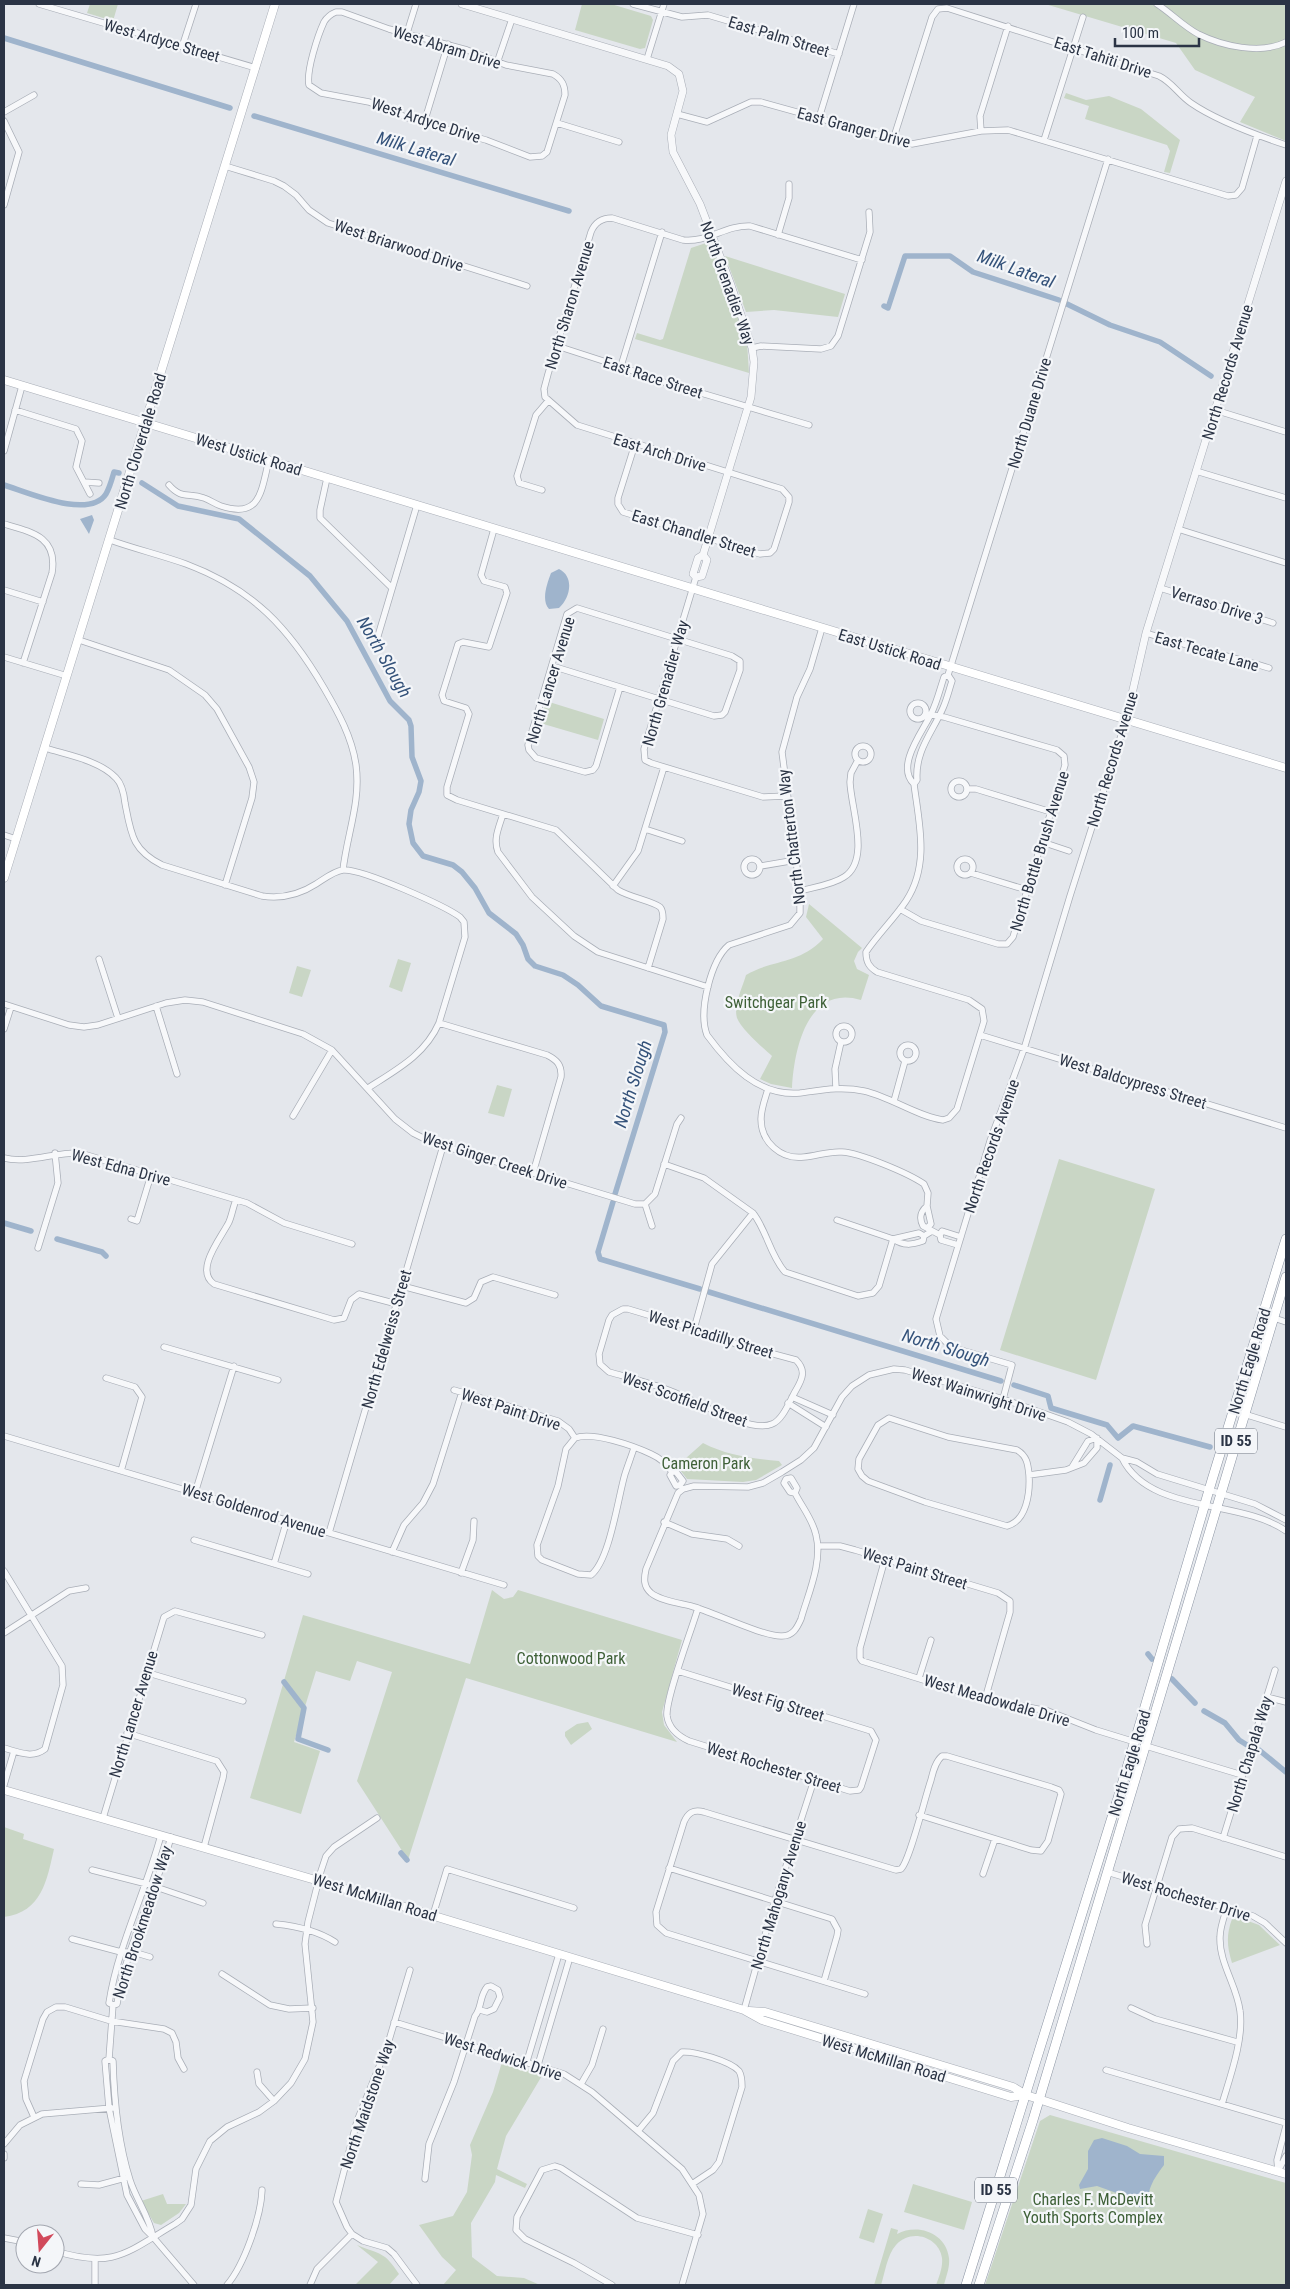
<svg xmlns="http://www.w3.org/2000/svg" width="1290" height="2289" viewBox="0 0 1290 2289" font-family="'Roboto Condensed',sans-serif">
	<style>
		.green { fill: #c9d6c5 }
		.water { fill: #9fb4cc }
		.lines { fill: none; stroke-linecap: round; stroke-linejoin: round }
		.canal { stroke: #9fb4cc; stroke-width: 5.5 }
		.minor-casing { stroke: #a9aeb7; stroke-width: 7 }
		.tertiary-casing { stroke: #a9aeb7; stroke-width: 8 }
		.secondary-casing { stroke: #a9aeb7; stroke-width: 9 }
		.trunk-casing { stroke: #8b94a3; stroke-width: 10 }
		.minor { stroke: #f7f8fa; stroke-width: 5.5 }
		.tertiary { stroke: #f7f8fa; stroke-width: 7 }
		.secondary { stroke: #fff; stroke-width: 8 }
		.trunk { stroke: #fff; stroke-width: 9 }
		.labels { text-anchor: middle; stroke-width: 4.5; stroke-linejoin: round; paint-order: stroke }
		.shield { fill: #f4f6f9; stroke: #676e7b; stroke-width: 1 }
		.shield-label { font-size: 15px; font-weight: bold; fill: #2b3445 }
		.street-label { font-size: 16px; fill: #2b3445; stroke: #f4f6f9 }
		.park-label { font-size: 16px; fill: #3f6138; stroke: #f4f6f9 }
		.water-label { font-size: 18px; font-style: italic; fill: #34527a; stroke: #f4f6f9 }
	</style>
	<rect width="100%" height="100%" fill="#e4e7ec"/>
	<path class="green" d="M90,4H118L113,21L87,13Z
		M582,4H611L651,16L653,20L645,48L640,49L575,30Z
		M1045,4H1286V141L1240,122L1255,97L1195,70L1176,43Z
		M1066,93L1086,100L1109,96L1141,109L1180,140L1170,173L1164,172L1170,151L1167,145L1085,119L1089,106L1064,98Z
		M706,243L711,245L747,342L749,373L635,339L637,333L660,340L663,339L691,248Z
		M725,256L845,294L838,317L774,310L746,312Z
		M546,701L604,719L598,740L540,723Z
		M809,904L862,948L858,952L854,961L857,969L869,975L861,1000C808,984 794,1048 792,1088L771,1084L760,1079L772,1056C763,1048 741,1029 737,1018C733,1006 743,986 746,975C773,959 798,965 823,939L806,917Z
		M398,959L411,963L402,992L389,987Z
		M297,966L311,970L302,997L289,993Z
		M497,1085L512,1089L504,1117L488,1113Z
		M1059,1159L1155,1189L1096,1380L1000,1350Z
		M703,1443C726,1455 753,1459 779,1461L782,1465L756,1480L743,1482L687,1479L677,1466Z
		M492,1590L504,1599L513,1597L518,1590L682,1640L662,1712L664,1725L677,1742L466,1678L408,1860L357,1781L392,1672L357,1661L350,1681L316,1671L294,1742L320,1751L301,1814L250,1798L303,1615L470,1664Z
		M588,1722L592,1729L571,1745L565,1736V1732L577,1724Z
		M4,1827L24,1834L23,1839L54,1849C47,1880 42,1912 4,1917Z
		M1237,1917L1259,1925L1280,1945L1232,1963C1227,1947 1226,1935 1232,1919Z
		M502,2062L543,2074L506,2136L497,2169L527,2184L525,2188L496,2175L495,2182L471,2223L472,2257L497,2276L524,2278L540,2285H443L456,2270L442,2257L419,2225L453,2216L467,2192L472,2155L470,2145L493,2092Z
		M1050,2115L1286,2183V2285H985L1040,2121Z
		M913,2184L972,2202L964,2230L904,2212Z
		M163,2194L167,2204H186L179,2213L161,2225L154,2223L141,2201Z
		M868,2209L883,2214L874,2243L859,2238Z
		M891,2228L898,2230L897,2234C918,2223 946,2233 949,2258C950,2268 946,2276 944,2285H936C939,2277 943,2267 942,2258C939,2237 911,2228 896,2245C887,2255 885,2273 881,2285H874Z
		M357,2245C381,2255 384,2251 399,2274L389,2285H355L378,2262Z"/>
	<path class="water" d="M92,515L94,520L89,534L80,519Z
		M559,569C575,577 570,598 559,608L549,609C541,600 547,584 551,573Z
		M1102,2138L1127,2146L1140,2154L1164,2156V2165C1159,2172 1154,2178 1151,2186C1147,2194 1151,2201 1143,2208L1139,2207L1125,2196L1097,2186L1080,2189L1079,2185L1088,2169V2151L1094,2140Z"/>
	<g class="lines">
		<path class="canal" d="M4,38L230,108
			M254,116L569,211
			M1067,304L1110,325L1160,342L1211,376
			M884,306L888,308L905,256H950L973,272L1059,300
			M142,483L178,506L239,519L310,576L347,621L390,701L409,720L411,726L412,757L421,781L419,792L411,810L409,824L413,843L423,856L453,865L462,872L475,888L489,913L516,934L523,945L528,959L535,966L563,975L578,985L601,1006L664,1025L665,1032L615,1194
			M4,485C27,492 89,520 106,494C110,487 112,479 114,472L119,473
			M613,1202L598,1252L600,1259L700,1289
			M4,1223L31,1231
			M57,1239L102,1252L106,1256
			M709,1292L1001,1381
			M1014,1385L1048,1396L1051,1408L1107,1425L1118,1438L1133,1426L1210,1447
			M1100,1500L1110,1465
			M1148,1654L1152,1659
			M1172,1679L1195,1703
			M284,1682L304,1708L298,1739L328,1750
			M1204,1711L1225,1723L1239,1740L1247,1745
			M1258,1749L1286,1772
			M401,1853L407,1860"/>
		<g class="minor-casing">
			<path id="minor" d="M39,4L256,68
				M633,4L682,17L708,15L839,54
				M1157,4C1171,13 1183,26 1198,34C1222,46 1261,55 1286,42
				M336,12H342L389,29L467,50L506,65L553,74C562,79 565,85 565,95L547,152L542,156L530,157L486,140L408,118L369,102L321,93L309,85C306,71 318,35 324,22C327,17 331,14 336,12Z
				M407,33L416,4
				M182,47L196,4
				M647,59L664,4
				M497,63L512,19
				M4,112L34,95
				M677,114L707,122L751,102H761L912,144L981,131L1008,130L1228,196L1236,195L1242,188L1257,136
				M819,118L854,4
				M4,121L19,152L4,205
				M424,123L448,44
				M557,123L619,142
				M981,131L980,116L1008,26
				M893,140L932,17L938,9L947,8L1159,76C1172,82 1179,95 1191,103C1217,121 1256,135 1286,145
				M1044,140L1083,17
				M225,166L274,181L284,186L296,195L309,210L328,223L527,286
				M778,235L789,198V184
				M557,346L628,369L647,377L809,425
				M752,348L761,346L821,349L831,346L838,336L870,232L869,212
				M621,366L662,232
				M15,410L76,429L82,441L76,467L90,494
				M1215,410L1286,432
				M635,444L618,498V504L623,512L760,554L770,553L774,549L789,502V497L782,489L577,425L545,397L544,389L548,374L591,232C595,222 602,218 612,218L683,240C707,243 726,225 750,226L862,260
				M4,451L22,386
				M1196,471L1286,498
				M327,478L320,510V518L392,588
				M84,482L99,483
				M169,485C182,500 188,492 204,498C210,500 215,504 221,506C261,519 261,491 269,460
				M542,490L519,483L517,476L536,415L548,401
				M4,524C32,532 58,537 52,573L23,663
				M494,529L481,575L484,581L505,587L507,593L489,647L463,642L458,644L442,695L444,701L466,708L469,714L447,787V795L457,800L556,830L618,890C629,897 652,901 660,907C663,910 663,915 663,919L648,968
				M1178,529L1286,563
				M110,540C135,549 161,555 186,564C253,589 289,628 324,688C338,712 352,737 356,765C361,802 347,834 343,870
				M696,577L644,749L645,760L651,763L763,797L786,796
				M1160,588L1273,623
				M4,590L43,602
				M822,628L810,669L797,697L782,752L800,891V913L790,925L729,945C711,960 698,1011 707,1035C729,1065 759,1097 800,1093C822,1090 842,1086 864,1091C891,1097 916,1116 943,1120L949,1118L957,1109L984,1021L982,1009L969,1000L877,972C869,967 866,962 866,952C878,934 894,919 906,901C930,865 919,823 914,784
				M1146,633C1187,646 1228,656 1269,668
				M79,640L169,670L205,695L217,709L249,767L254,782L252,798L225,885
				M379,647L378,636L417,505
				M4,657L67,676
				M552,666L714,716L722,715L725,712L740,670V661L732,656L577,608L567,614L528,745L529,750L536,758L585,772L593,770L596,766L620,687
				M948,675L1108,159
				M948,675L952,681C949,690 947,699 943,708C932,733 915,751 917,780L914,784C895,766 923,731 931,714C937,702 940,689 944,677Z
				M910 711a8 8 0 1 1 16 0a8 8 0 1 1-16 0Z
				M855 754a8 8 0 1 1 16 0a8 8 0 1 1-16 0Z
				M45,748C67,755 99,760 116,778C122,784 124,794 125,803C131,834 132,850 162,865L262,896C282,899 299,895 316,884C324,879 334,871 343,870C361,868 445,906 460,917L464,922L465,937L439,1023C425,1055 396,1070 368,1088
				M951 789a8 8 0 1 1 16 0a8 8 0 1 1-16 0Z
				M968,789H976L1051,812
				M503,814C499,827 493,839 498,852L532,897L574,936L598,952L708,987
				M645,829L682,841
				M4,835L16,839
				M1042,842L1069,851
				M744 867a8 8 0 1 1 16 0a8 8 0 1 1-16 0Z
				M957 867a8 8 0 1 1 16 0a8 8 0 1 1-16 0Z
				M761,866L796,860
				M971,873L1027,890
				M613,886L638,851L664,767
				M800,891C814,887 832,885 844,877C871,860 851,809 850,782L851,773L858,760
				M900,909L921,921L998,944H1007L1013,937L1065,765L1064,756L1057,750L944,717L926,714
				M99,959L118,1018
				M4,1004L69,1025L84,1027L98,1025L166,1003L185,1000L203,1002L303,1034L332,1050L395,1119L413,1133L431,1142L635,1204H645
				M156,1006L177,1074
				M439,1023L547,1055C557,1060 562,1065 561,1077L533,1173
				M836 1034a8 8 0 1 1 16 0a8 8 0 1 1-16 0Z
				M4,1029L11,1007
				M980,1035L1286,1128
				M900 1053a8 8 0 1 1 16 0a8 8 0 1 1-16 0Z
				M836,1088L835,1069L841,1042
				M768,1089C765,1099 761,1109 761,1119C761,1142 781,1160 804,1157C817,1156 828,1151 842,1152C860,1153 908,1173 924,1184L928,1193L927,1206
				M894,1101L905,1061
				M293,1116L332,1050
				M4,1158C28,1164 55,1152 80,1153L247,1203L284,1223L352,1244
				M664,1164L704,1178L753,1213C767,1231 770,1255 785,1272L858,1296L873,1293L879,1286L893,1239L837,1220
				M236,1200C233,1207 232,1215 229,1222C221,1238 194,1270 214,1284L334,1320L344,1318L351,1300L359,1294L397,1304
				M645,1204L655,1194L677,1124L681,1118
				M645,1204L652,1226
				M131,1219L137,1221L151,1175
				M928,1227L931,1224L927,1206C920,1212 919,1218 923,1226L940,1235L941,1240L958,1245
				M940,1235L942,1231L961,1237
				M924,1236L919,1233L893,1239C904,1246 911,1245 923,1241L924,1236L932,1231
				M38,1248L58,1183L55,1153
				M402,1286L466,1303L474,1298L481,1282L493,1277L555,1295
				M623,1309H628L705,1332L736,1344L796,1360C806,1370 803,1378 796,1390C790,1400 783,1420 772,1424C750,1434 693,1399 671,1391C651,1383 630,1378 609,1372L600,1364L599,1354L609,1320L612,1315Z
				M1274,1318L1286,1322
				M694,1329L712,1264L753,1213
				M164,1347L278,1380
				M106,1378L135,1387L142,1397L121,1471
				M454,1390L558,1421L569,1429L575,1438C592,1431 634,1446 651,1454C660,1458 667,1464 672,1472H676L683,1481L680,1485L676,1486L670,1475L672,1472
				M792,1397L833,1415
				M1003,1399L1012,1365L951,1347L940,1336L936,1319L990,1141L1024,1049L1070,896L1126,720
				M788,1403L826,1427
				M1244,1414L1286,1427
				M4,1436L504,1585
				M575,1438L566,1449L558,1486L537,1545L538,1556L542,1560L578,1574L591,1575C610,1560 618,1497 625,1474C628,1465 631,1457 634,1448
				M1122,1458C1149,1514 1241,1499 1286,1531
				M1029,1475C1028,1464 1027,1456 1017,1450L948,1437L889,1418L878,1425L859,1459L858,1469L862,1476L868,1481L925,1502L1007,1526C1027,1521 1030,1492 1029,1475L1066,1470L1084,1463L1097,1448V1438L1088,1441L1072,1467
				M195,1493L234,1366
				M795,1493L797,1488L791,1478L786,1479L784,1483L790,1492L795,1493C802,1507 813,1520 816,1535C823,1562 808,1594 801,1619C797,1628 793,1636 782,1636C764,1637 713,1612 691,1606C679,1603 661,1601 651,1593C643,1586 644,1578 646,1569L678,1493L683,1489L694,1486L748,1487L763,1483L782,1472L801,1460L814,1448L842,1397L852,1386L869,1375L894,1369L905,1370L1003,1399L1068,1422L1091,1434L1122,1458L1137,1462L1157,1474L1255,1504L1286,1520
				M664,1522L692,1534L727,1539L739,1546
				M329,1533L443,1146
				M194,1540L308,1574
				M818,1546H840L855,1550L998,1593L1010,1601V1612L985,1699
				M392,1552L404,1525L423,1503L433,1484L462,1392
				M885,1559L860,1648V1658L862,1661L985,1699L1048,1711L1096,1730L1135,1742
				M274,1564L287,1520
				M4,1571L62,1666L63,1685L45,1749C32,1759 18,1752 4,1748
				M461,1573L473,1540L474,1521
				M4,1633L69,1591L86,1588
				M678,1671L871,1731L876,1740L861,1787L859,1790L850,1791L689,1741C678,1736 669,1729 667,1716C665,1699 692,1629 698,1608
				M145,1672L243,1701
				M919,1678L931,1640
				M1267,1697L1286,1702
				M127,1733L217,1761L224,1772L223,1778L204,1847
				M1146,1746L1242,1775
				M4,1785L14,1751
				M103,1818L164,1617L175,1611L262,1635
				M1223,1838L1275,1670
				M669,1868L832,1919L838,1930L837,1936L824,1981
				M92,1870L147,1884L203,1903
				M1107,1872L1253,1916L1265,1923L1286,1943
				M983,1874L995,1839
				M433,1915L447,1869L574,1908
				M276,1924C296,1926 318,1931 335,1942
				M72,1939L121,1952H133L150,1957
				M1147,1944L1145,1925L1172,1837L1179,1829L1192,1828L1286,1857
				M410,1970L387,2047L357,2121L336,2202L347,2227L352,2234L363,2241L387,2248L394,2254L417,2285
				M222,1974L270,2005L289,2009L313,2008
				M865,1994L666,1933L657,1925L656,1912L684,1822C688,1813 693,1809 704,1812L896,1870L901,1869C910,1860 925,1797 931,1780C933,1772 935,1762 942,1756H947L1051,1787L1059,1790L1061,1794L1048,1841L1041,1851L1031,1850L919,1815
				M113,2005L117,2004C126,1946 155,1894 171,1837
				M1131,2008L1155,2019L1237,2042
				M744,2010L775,1900L814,1780
				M394,2022L564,2074L592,2092L682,2169L699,2195L703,2214L682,2285
				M109,2059L113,2061C114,2098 119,2145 130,2180C136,2199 150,2218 153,2237L145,2229L127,2195L109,2108L105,2061L109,2059L113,2005L109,2003C118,1945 146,1891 161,1835
				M527,2061L559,1954
				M538,2065L570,1957
				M1106,2070L1286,2123
				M257,2072L259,2084L274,2101
				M581,2084L592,2065L603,2029
				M1222,2104C1230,2077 1244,2039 1240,2011C1237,1986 1219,1963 1220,1937C1220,1927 1224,1917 1227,1908
				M34,2117L26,2099L24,2081L43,2019L47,2012L56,2007H65L111,2021L164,2029L172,2033L176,2042L178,2058L184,2069
				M1286,2126L1277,2160L1278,2171L1286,2156
				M638,2131L653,2113L673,2061L682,2052C695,2051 730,2061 739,2071C742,2076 742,2081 742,2087L719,2162L713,2170L692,2184
				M4,2144L20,2125L42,2114L112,2108
				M4,2154V2158
				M425,2179L429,2144L454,2082L475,2016C482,2008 479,1997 487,1987L491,1986L498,1990L500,1997L494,2009L487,2012L480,2010
				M81,2184L99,2185L125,2178
				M153,2237L194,2285
				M4,2238L25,2242
				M55,2251C114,2269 126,2253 175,2224L182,2219L191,2205L196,2169L210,2141L227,2127L259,2112L274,2101L291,2083L305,2059L313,2022L305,1944L308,1922L321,1871L326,1856L334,1847L377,1818
				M95,2285V2260
				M227,2285C244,2265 261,2217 262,2190
				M310,2285L317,2269L352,2234
				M612,2285L574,2263L525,2239L516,2230L517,2217L542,2170L555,2166L561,2168L637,2218L698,2235"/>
		</g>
		<g class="tertiary-casing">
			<path id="tertiary" d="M462,4L668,66L679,74L683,91L671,135L673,152L700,204L731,285L752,348L754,362L751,397L703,555
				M703,555L707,560L702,576L696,577L693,574L698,558Z
				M1126,720L1146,633L1286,181"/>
		</g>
		<g class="secondary-casing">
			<path id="secondary" d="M4,380L1286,768
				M4,878L275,4
				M4,1790L319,1881L744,2010L762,2020L1011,2097L1026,2095
				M749,2011L765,2012L1013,2087L1026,2095L1128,2128L1286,2174"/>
		</g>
		<g class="trunk-casing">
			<path id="trunk" d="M966,2285L1118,1798L1212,1480L1286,1239
				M979,2285L1033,2120L1286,1277"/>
		</g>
		<use href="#minor" class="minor"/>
		<use href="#tertiary" class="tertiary"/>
		<use href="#secondary" class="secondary"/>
		<use href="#trunk" class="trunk"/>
	</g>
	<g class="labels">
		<g class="shield">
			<rect x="1215" y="1428.5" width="42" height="25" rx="4"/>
			<rect x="975" y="2177.5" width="42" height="25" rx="4"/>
		</g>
		<g class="shield-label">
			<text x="1236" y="1446">ID 55</text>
			<text x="996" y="2195">ID 55</text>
		</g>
		<g class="street-label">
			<text transform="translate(779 36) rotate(17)" y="6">East Palm Street</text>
			<text transform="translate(162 40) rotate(16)" y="6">West Ardyce Street</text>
			<text transform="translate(447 47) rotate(17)" y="6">West Abram Drive</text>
			<text transform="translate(1103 57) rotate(18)" y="6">East Tahiti Drive</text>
			<text transform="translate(426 120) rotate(18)" y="6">West Ardyce Drive</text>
			<text transform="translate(854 127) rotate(15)" y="6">East Granger Drive</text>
			<text transform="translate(399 245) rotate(18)" y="6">West Briarwood Drive</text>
			<text transform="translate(728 283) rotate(70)" y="6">North Grenadier Way</text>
			<text transform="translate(569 305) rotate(-73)" y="6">North Sharon Avenue</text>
			<text transform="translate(1227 372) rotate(-73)" y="6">North Records Avenue</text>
			<text transform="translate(653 377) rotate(18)" y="6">East Race Street</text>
			<text transform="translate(1029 413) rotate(-73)" y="6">North Duane Drive</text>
			<text transform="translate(140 441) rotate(-73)" y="6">North Cloverdale Road</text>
			<text transform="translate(660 452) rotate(17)" y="6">East Arch Drive</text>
			<text transform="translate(249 454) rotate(17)" y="6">West Ustick Road</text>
			<text transform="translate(694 533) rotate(17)" y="6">East Chandler Street</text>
			<text transform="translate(1217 605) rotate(17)" y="6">Verraso Drive 3</text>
			<text transform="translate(890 649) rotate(17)" y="6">East Ustick Road</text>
			<text transform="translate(1207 651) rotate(16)" y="6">East Tecate Lane</text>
			<text transform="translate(550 680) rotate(-73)" y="6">North Lancer Avenue</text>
			<text transform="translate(665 683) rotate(-74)" y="6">North Grenadier Way</text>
			<text transform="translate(1112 759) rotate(-73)" y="6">North Records Avenue</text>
			<text transform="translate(791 837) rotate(-97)" y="6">North Chatterton Way</text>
			<text transform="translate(1039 851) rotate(-73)" y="6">North Bottle Brush Avenue</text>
			<text transform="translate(1133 1081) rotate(17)" y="6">West Baldcypress Street</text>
			<text transform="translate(991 1146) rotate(-71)" y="6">North Records Avenue</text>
			<text transform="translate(495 1160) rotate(18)" y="6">West Ginger Creek Drive</text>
			<text transform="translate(121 1167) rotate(15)" y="6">West Edna Drive</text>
			<text transform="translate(711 1334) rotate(17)" y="6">West Picadilly Street</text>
			<text transform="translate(386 1339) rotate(-74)" y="6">North Edelweiss Street</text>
			<text transform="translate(1249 1361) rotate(-73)" y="6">North Eagle Road</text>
			<text transform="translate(979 1394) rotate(18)" y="6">West Wainwright Drive</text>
			<text transform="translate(685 1399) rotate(20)" y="6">West Scotfield Street</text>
			<text transform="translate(511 1409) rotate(18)" y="6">West Paint Drive</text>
			<text transform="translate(254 1510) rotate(17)" y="6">West Goldenrod Avenue</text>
			<text transform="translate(915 1568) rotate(17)" y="6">West Paint Street</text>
			<text transform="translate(997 1700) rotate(16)" y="6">West Meadowdale Drive</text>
			<text transform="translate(778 1702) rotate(17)" y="6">West Fig Street</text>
			<text transform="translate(133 1714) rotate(-73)" y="6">North Lancer Avenue</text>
			<text transform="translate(1249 1754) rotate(-73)" y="6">North Chapala Way</text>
			<text transform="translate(1129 1763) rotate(-73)" y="6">North Eagle Road</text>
			<text transform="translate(774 1767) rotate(17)" y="6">West Rochester Street</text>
			<text transform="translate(778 1895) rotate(-73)" y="6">North Mahogany Avenue</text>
			<text transform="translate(1186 1896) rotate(17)" y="6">West Rochester Drive</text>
			<text transform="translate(375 1897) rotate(17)" y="6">West McMillan Road</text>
			<text transform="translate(142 1922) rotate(-72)" y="6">North Brookmeadow Way</text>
			<text transform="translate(503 2056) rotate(18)" y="6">West Redwick Drive</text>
			<text transform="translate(884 2058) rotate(17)" y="6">West McMillan Road</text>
			<text transform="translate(367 2104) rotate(-71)" y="6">North Maidstone Way</text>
		</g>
		<g class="park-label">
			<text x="776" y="1008">Switchgear Park</text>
			<text x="706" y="1469">Cameron Park</text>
			<text x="571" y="1664">Cottonwood Park</text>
			<text x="1093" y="2205">Charles F. McDevitt<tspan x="1093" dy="18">Youth Sports Complex</tspan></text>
		</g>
		<g class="water-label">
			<text transform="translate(416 149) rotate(17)" y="6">Milk Lateral</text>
			<text transform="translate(1016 269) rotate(20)" y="6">Milk Lateral</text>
			<text transform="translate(384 657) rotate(60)" y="6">North Slough</text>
			<text transform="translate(633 1084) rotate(-73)" y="6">North Slough</text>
			<text transform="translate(946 1348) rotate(17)" y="6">North Slough</text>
		</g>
	</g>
	<rect width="1290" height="2289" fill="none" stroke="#2b3445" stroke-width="10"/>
	<g transform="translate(40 2249) rotate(197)"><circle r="24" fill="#f4f6f9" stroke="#a4a8b1"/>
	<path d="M0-4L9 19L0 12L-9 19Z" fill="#d1495b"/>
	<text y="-8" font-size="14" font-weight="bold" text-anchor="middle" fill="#2b3445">N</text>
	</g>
	<path d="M1115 38v8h84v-8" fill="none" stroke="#2b3445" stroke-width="2.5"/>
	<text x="1122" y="38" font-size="15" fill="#2b3445" stroke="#f4f6f9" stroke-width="4" paint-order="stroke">100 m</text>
</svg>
